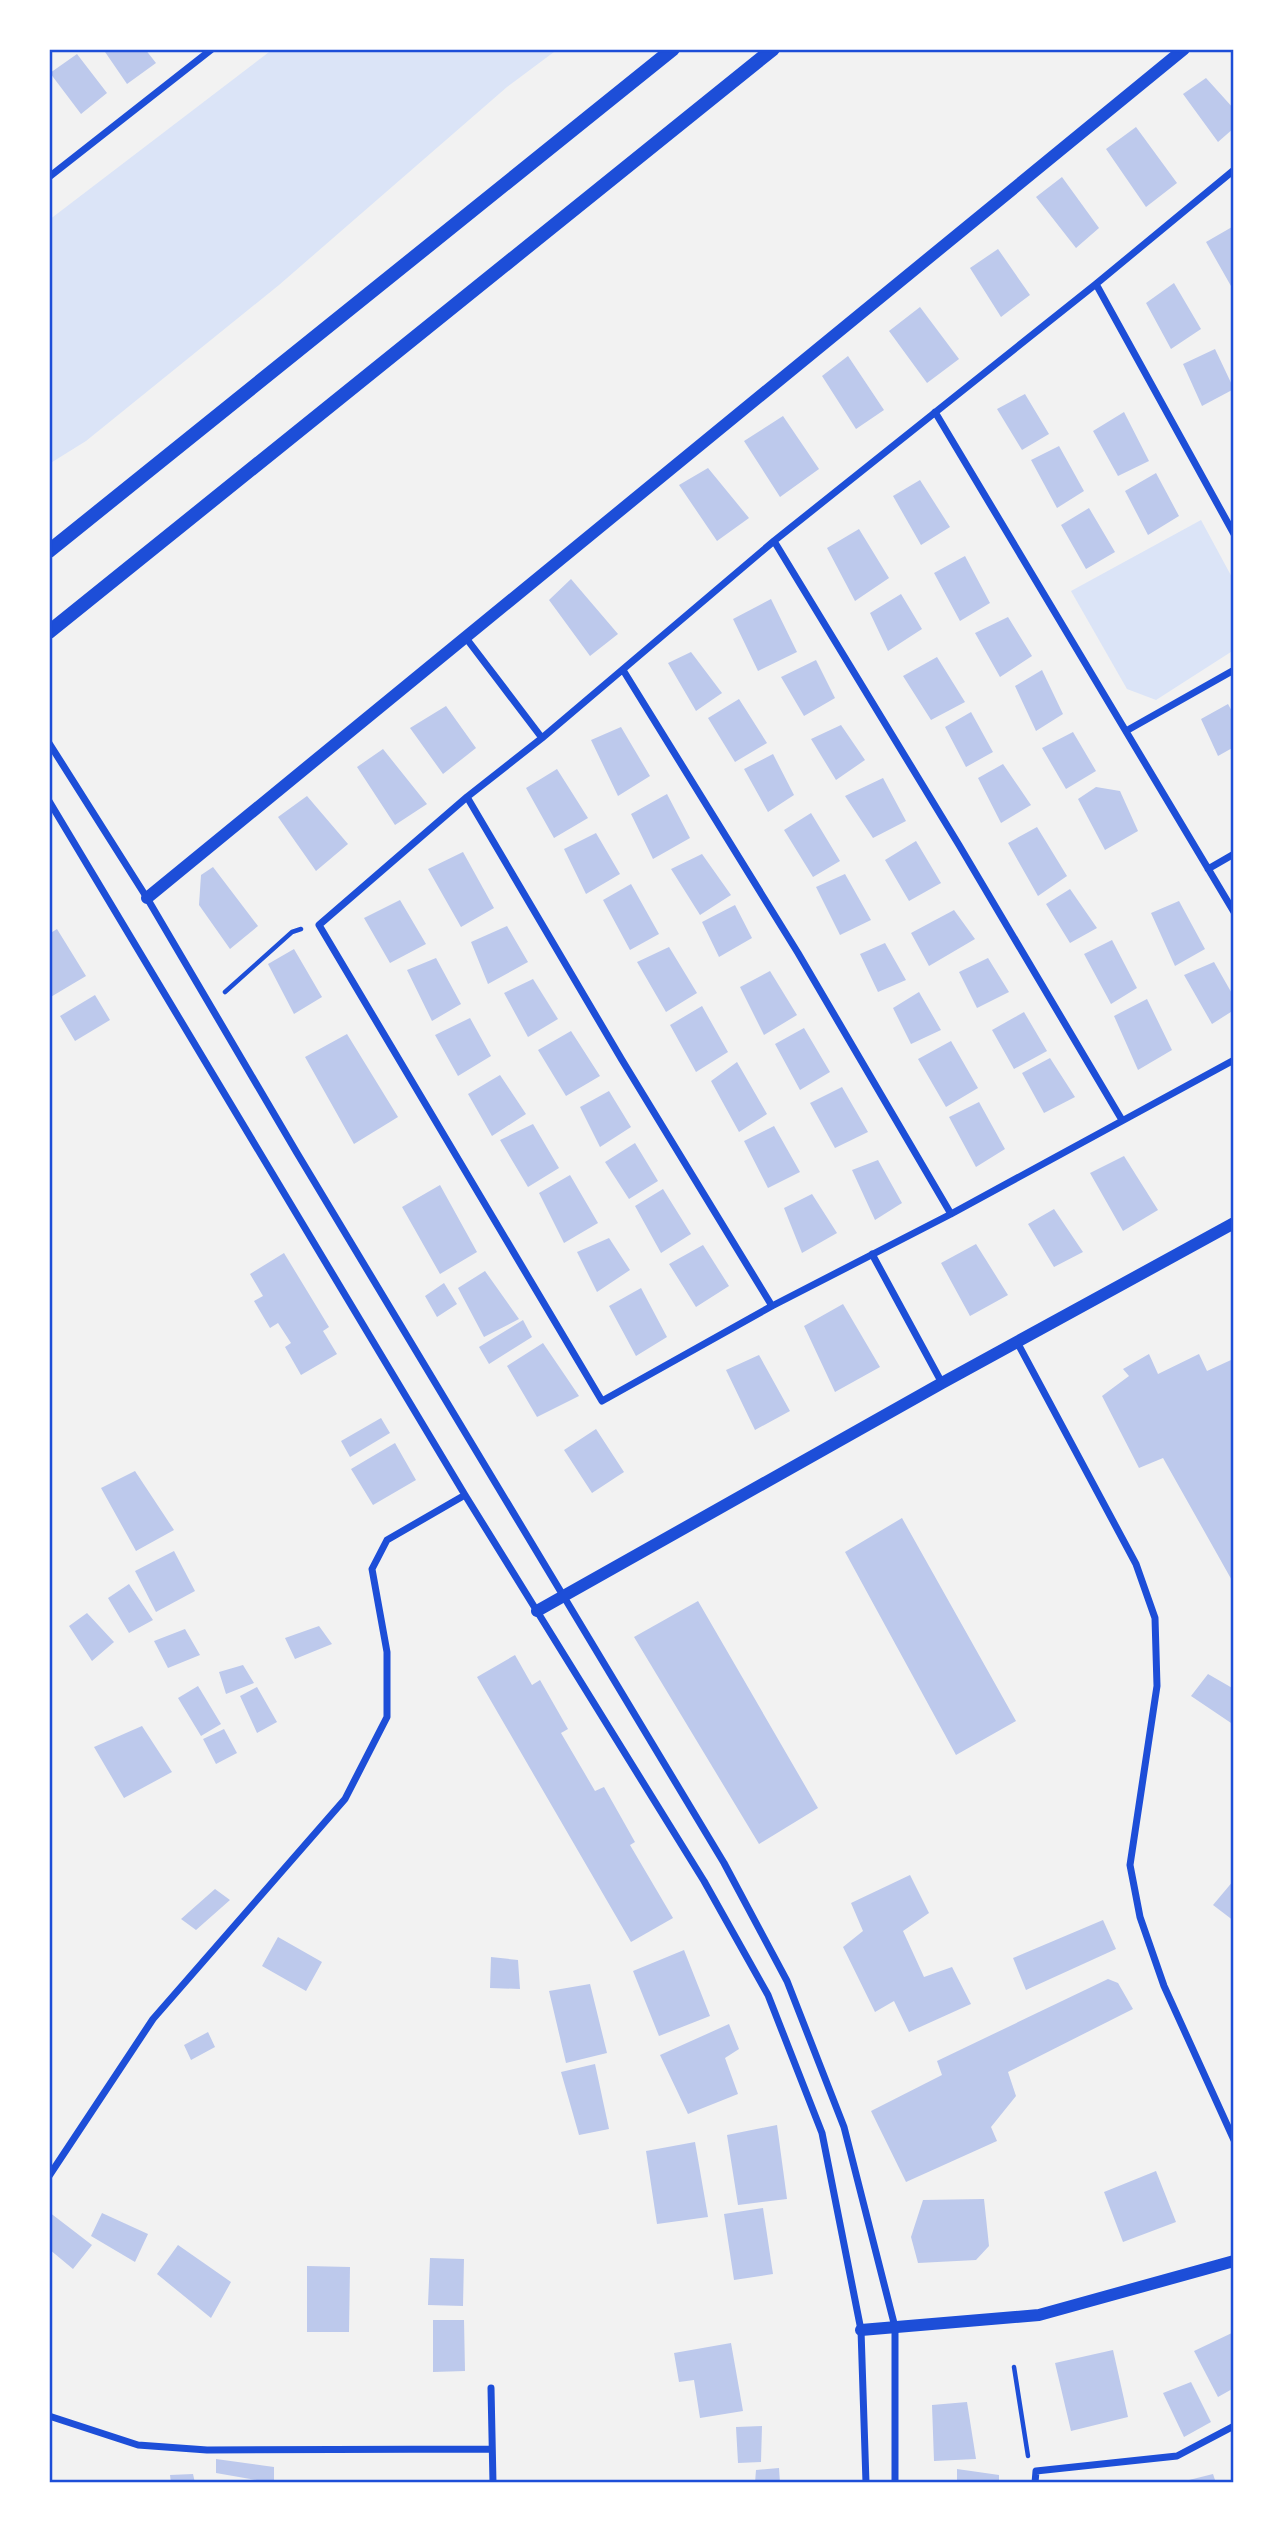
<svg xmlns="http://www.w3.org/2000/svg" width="1283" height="2532" viewBox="0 0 1283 2532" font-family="'Exo 2',sans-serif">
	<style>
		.green { fill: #dbe4f7 }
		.building { fill: #bdc9ec }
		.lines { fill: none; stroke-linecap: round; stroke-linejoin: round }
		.path { stroke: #1d4ed8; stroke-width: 4.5 }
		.minor { stroke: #1d4ed8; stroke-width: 7 }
		.tertiary { stroke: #1d4ed8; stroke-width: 12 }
		.secondary { stroke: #1d4ed8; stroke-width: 14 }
		.neatline { fill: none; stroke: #1d4ed8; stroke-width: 2.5 }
	</style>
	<rect width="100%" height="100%" fill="#f2f2f2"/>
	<path class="green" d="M273,49H558L507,87L279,285L86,441L49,464V220Z
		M1201,520L1234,581V650L1156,700L1127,689L1071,591Z"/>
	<path class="building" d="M103,49H145L156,63L127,84Z
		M77,54L107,93L81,114L50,73Z
		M1206,78L1234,109V128L1218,142L1183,94Z
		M1136,127L1177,183L1146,207L1106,149Z
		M1062,177L1099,228L1076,248L1036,197Z
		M1232,227L1234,230V284L1231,286L1206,242Z
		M998,249L1030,295L1001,317L970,268Z
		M1174,283L1201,329L1171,349L1146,303Z
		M920,307L959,359L927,383L889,331Z
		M1215,349L1234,389L1202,406L1183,364Z
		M848,356L884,410L856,429L822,376Z
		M1025,394L1049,434L1022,450L997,409Z
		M1124,412L1149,461L1118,476L1093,431Z
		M783,416L819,469L780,497L744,441Z
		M1059,446L1084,491L1057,508L1031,460Z
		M708,468L749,518L717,541L679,485Z
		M1156,473L1179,516L1148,535L1125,491Z
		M920,480L950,527L921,545L893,496Z
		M1089,508L1115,552L1086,569L1061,525Z
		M859,529L889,578L855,601L827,548Z
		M965,556L990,603L960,621L934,573Z
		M571,579L618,634L590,656L549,600Z
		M901,594L922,629L888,651L870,613Z
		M771,599L797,652L758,671L733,619Z
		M1008,617L1032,656L1000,677L975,633Z
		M691,652L722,693L696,711L668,663Z
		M937,657L965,702L931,720L903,676Z
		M816,660L835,698L804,716L781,677Z
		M1042,670L1063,714L1036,731L1015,686Z
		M739,699L767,743L735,762L708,718Z
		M1228,704L1234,715V747L1218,756L1201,719Z
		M446,706L476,748L443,774L410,728Z
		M971,712L993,752L966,767L945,727Z
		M841,725L865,760L836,780L811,739Z
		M621,727L650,776L618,796L591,740Z
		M1073,732L1096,771L1066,789L1042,748Z
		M383,749L427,804L395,825L357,767Z
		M773,754L794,795L768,812L744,769Z
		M1003,764L1031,805L1001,823L978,778Z
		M557,769L588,818L554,838L526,788Z
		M883,778L906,821L873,838L845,796Z
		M1096,787L1120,791L1138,831L1105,850L1078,799Z
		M667,794L690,838L653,859L631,814Z
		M307,796L348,844L316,871L278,817Z
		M811,813L840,861L813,877L784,830Z
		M1037,827L1067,876L1038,896L1008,843Z
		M596,833L620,874L586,894L564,849Z
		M916,841L941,883L909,901L885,860Z
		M463,852L494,908L461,927L428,869Z
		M702,854L731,895L700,915L671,869Z
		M213,867L258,926L230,949L199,905L201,875Z
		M845,874L871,920L840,935L816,887Z
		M631,884L659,934L630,950L603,900Z
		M1070,889L1097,928L1070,943L1046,904Z
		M400,900L426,944L390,963L364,918Z
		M1179,901L1205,949L1175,966L1151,913Z
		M735,905L752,938L719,957L702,922Z
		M954,910L975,939L929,966L911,933Z
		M507,926L528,962L488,984L471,942Z
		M57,929L86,976L49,998V934Z
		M1112,940L1137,988L1111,1004L1084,954Z
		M885,943L906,980L878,992L860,954Z
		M669,947L697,993L666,1012L637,962Z
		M294,949L322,997L294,1014L268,964Z
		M436,958L461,1004L432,1021L407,970Z
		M988,958L1009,992L977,1008L959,972Z
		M1214,962L1234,997V1010L1212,1024L1184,975Z
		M770,971L797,1015L764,1035L740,987Z
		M533,979L558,1019L528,1037L504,993Z
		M919,992L941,1030L911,1044L893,1008Z
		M95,995L110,1020L75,1041L60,1016Z
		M1147,999L1172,1050L1138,1070L1114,1016Z
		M702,1006L728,1052L696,1072L670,1025Z
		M1024,1012L1047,1051L1014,1069L992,1030Z
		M470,1018L491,1056L458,1076L435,1035Z
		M804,1028L830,1072L800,1090L775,1044Z
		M571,1031L600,1076L566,1096L538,1050Z
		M347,1034L398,1117L354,1144L305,1057Z
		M951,1041L978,1088L946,1107L918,1059Z
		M1050,1058L1075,1097L1044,1113L1022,1073Z
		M737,1062L767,1114L739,1132L711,1081Z
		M500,1075L526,1114L492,1136L468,1094Z
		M842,1087L868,1132L835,1148L810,1103Z
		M609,1091L631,1127L600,1147L580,1107Z
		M979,1102L1005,1149L976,1167L949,1117Z
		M533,1124L559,1168L528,1187L500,1140Z
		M774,1126L800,1172L768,1188L744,1141Z
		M635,1143L658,1181L629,1199L605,1162Z
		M1124,1156L1158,1210L1123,1231L1090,1173Z
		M878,1160L902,1203L875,1220L852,1170Z
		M570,1175L598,1223L564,1243L539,1193Z
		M440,1185L477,1252L440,1274L402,1207Z
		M663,1189L691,1234L661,1253L635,1206Z
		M812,1194L837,1233L802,1253L784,1208Z
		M1054,1209L1083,1252L1054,1267L1028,1224Z
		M609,1238L630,1270L597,1292L577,1252Z
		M976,1244L1008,1295L970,1316L941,1263Z
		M703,1245L729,1286L696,1307L669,1264Z
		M284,1253L329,1327L323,1331L337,1354L301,1375L285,1347L291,1343L278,1323L270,1328L254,1301L263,1296L250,1274Z
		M485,1271L519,1319L484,1337L458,1288Z
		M444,1283L457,1304L437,1317L425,1296Z
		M641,1288L667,1337L636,1356L609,1306Z
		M843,1304L880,1367L835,1392L804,1326Z
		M523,1320L532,1337L489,1364L479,1347Z
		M543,1343L579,1396L537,1417L507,1366Z
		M1149,1354L1158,1374L1199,1354L1207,1371L1231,1360L1234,1366V1584L1163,1458L1139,1468L1102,1396L1129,1376L1123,1369Z
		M759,1355L790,1411L755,1430L726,1370Z
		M381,1418L390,1433L350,1457L341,1441Z
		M596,1429L624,1472L592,1493L564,1450Z
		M395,1443L416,1480L373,1505L351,1469Z
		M135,1471L174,1530L136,1551L101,1488Z
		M902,1518L1016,1721L956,1755L845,1552Z
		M174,1551L195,1591L156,1612L135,1571Z
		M129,1584L153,1620L129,1633L108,1598Z
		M698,1601L818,1808L759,1844L634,1637Z
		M87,1613L114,1642L92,1661L69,1626Z
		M319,1626L332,1644L295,1659L285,1638Z
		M185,1629L200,1655L168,1668L154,1641Z
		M515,1655L532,1685L540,1680L568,1729L561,1733L595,1791L604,1787L635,1842L630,1845L673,1918L631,1942L477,1677Z
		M243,1665L254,1683L226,1694L219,1672Z
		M1208,1674L1234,1689V1725L1191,1696Z
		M198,1686L221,1724L201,1736L178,1698Z
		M257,1687L277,1722L257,1733L240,1696Z
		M142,1726L172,1772L124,1798L94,1747Z
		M224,1729L237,1753L216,1764L203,1739Z
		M910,1875L929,1913L903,1931L924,1977L952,1967L971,2004L909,2032L894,2001L875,2012L843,1947L863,1931L851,1903Z
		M1234,1880V1921L1213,1905Z
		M215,1889L230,1900L196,1930L181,1919Z
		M1103,1920L1116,1949L1026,1990L1013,1958Z
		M278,1937L322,1962L306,1991L262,1966Z
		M684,1950L710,2016L659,2036L633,1971Z
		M491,1957L518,1960L520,1989L490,1988Z
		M1108,1979L1118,1983L1133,2009L1008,2072L1016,2096L991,2127L997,2141L906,2182L871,2111L942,2075L937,2061Z
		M590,1984L607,2053L566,2063L549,1991Z
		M729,2024L739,2049L725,2058L738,2094L688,2114L660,2055Z
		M208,2032L215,2047L191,2060L184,2045Z
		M595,2064L609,2129L579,2135L561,2072Z
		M777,2125L787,2199L738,2205L727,2135Z
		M695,2142L708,2217L657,2224L646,2151Z
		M1156,2171L1176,2222L1123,2242L1104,2192Z
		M984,2199L989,2246L976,2260L918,2263L911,2237L923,2200Z
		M763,2208L773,2274L734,2280L724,2214Z
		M49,2212L92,2245L73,2269L49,2249Z
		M102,2213L148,2234L135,2262L91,2236Z
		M178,2245L231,2282L211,2318L157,2274Z
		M430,2258L464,2259L463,2306L428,2305Z
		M307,2266L350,2267L349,2332H307Z
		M433,2320H464L465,2371L433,2372Z
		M1234,2332V2388L1218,2397L1194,2351Z
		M731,2343L743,2411L700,2418L694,2380L679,2382L674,2353Z
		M1113,2350L1128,2417L1071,2431L1055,2363Z
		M1191,2382L1211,2422L1184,2437L1163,2393Z
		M967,2402L976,2459L934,2461L932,2405Z
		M762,2426L761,2462L738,2463L736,2427Z
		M216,2459L274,2467V2483L216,2473Z
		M779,2468L780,2483H755L756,2470Z
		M957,2469L999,2475V2483H957Z
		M193,2474L195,2483H171L170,2475Z
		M1213,2474L1216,2483H1181V2482Z"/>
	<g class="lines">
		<path class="path" d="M225,992L292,932L301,929
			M1014,2367L1028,2456"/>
		<path class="minor" d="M1234,170L1096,284L774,541L542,738L467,797L319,925L602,1401L772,1306L951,1214L1234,1060
			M49,177L212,49
			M1096,284L1234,534
			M935,412L1234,912
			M774,541L959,845L1122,1120
			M466,638L542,738
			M623,670L798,953L951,1214
			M1126,731L1234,670
			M49,743L147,898L297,1153L724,1863L787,1981L844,2127L895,2327V2483
			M467,797L622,1060L772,1306
			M49,801L465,1495L704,1881L768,1995L822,2133L861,2330L866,2483
			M1208,869L1234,854
			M872,1254L942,1383
			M1017,1342L1136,1564L1155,1618L1157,1686L1130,1865L1140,1917L1164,1986L1234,2140
			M49,2176L153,2019L345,1799L387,1717V1652L372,1569L387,1540L465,1495
			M491,2388L493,2483
			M49,2416L138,2445L207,2450L492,2449
			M1035,2483L1036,2471L1177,2456L1234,2426"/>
		<path class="tertiary" d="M147,898L1184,49
			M537,1611L942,1383L1234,1223
			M861,2330L1039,2315L1234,2261"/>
		<path class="secondary" d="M49,551L673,49
			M49,632L773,49"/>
	</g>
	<rect width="1283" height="2532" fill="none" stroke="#ffffff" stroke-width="102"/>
	<rect x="51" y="51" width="1181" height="2430" class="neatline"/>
</svg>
